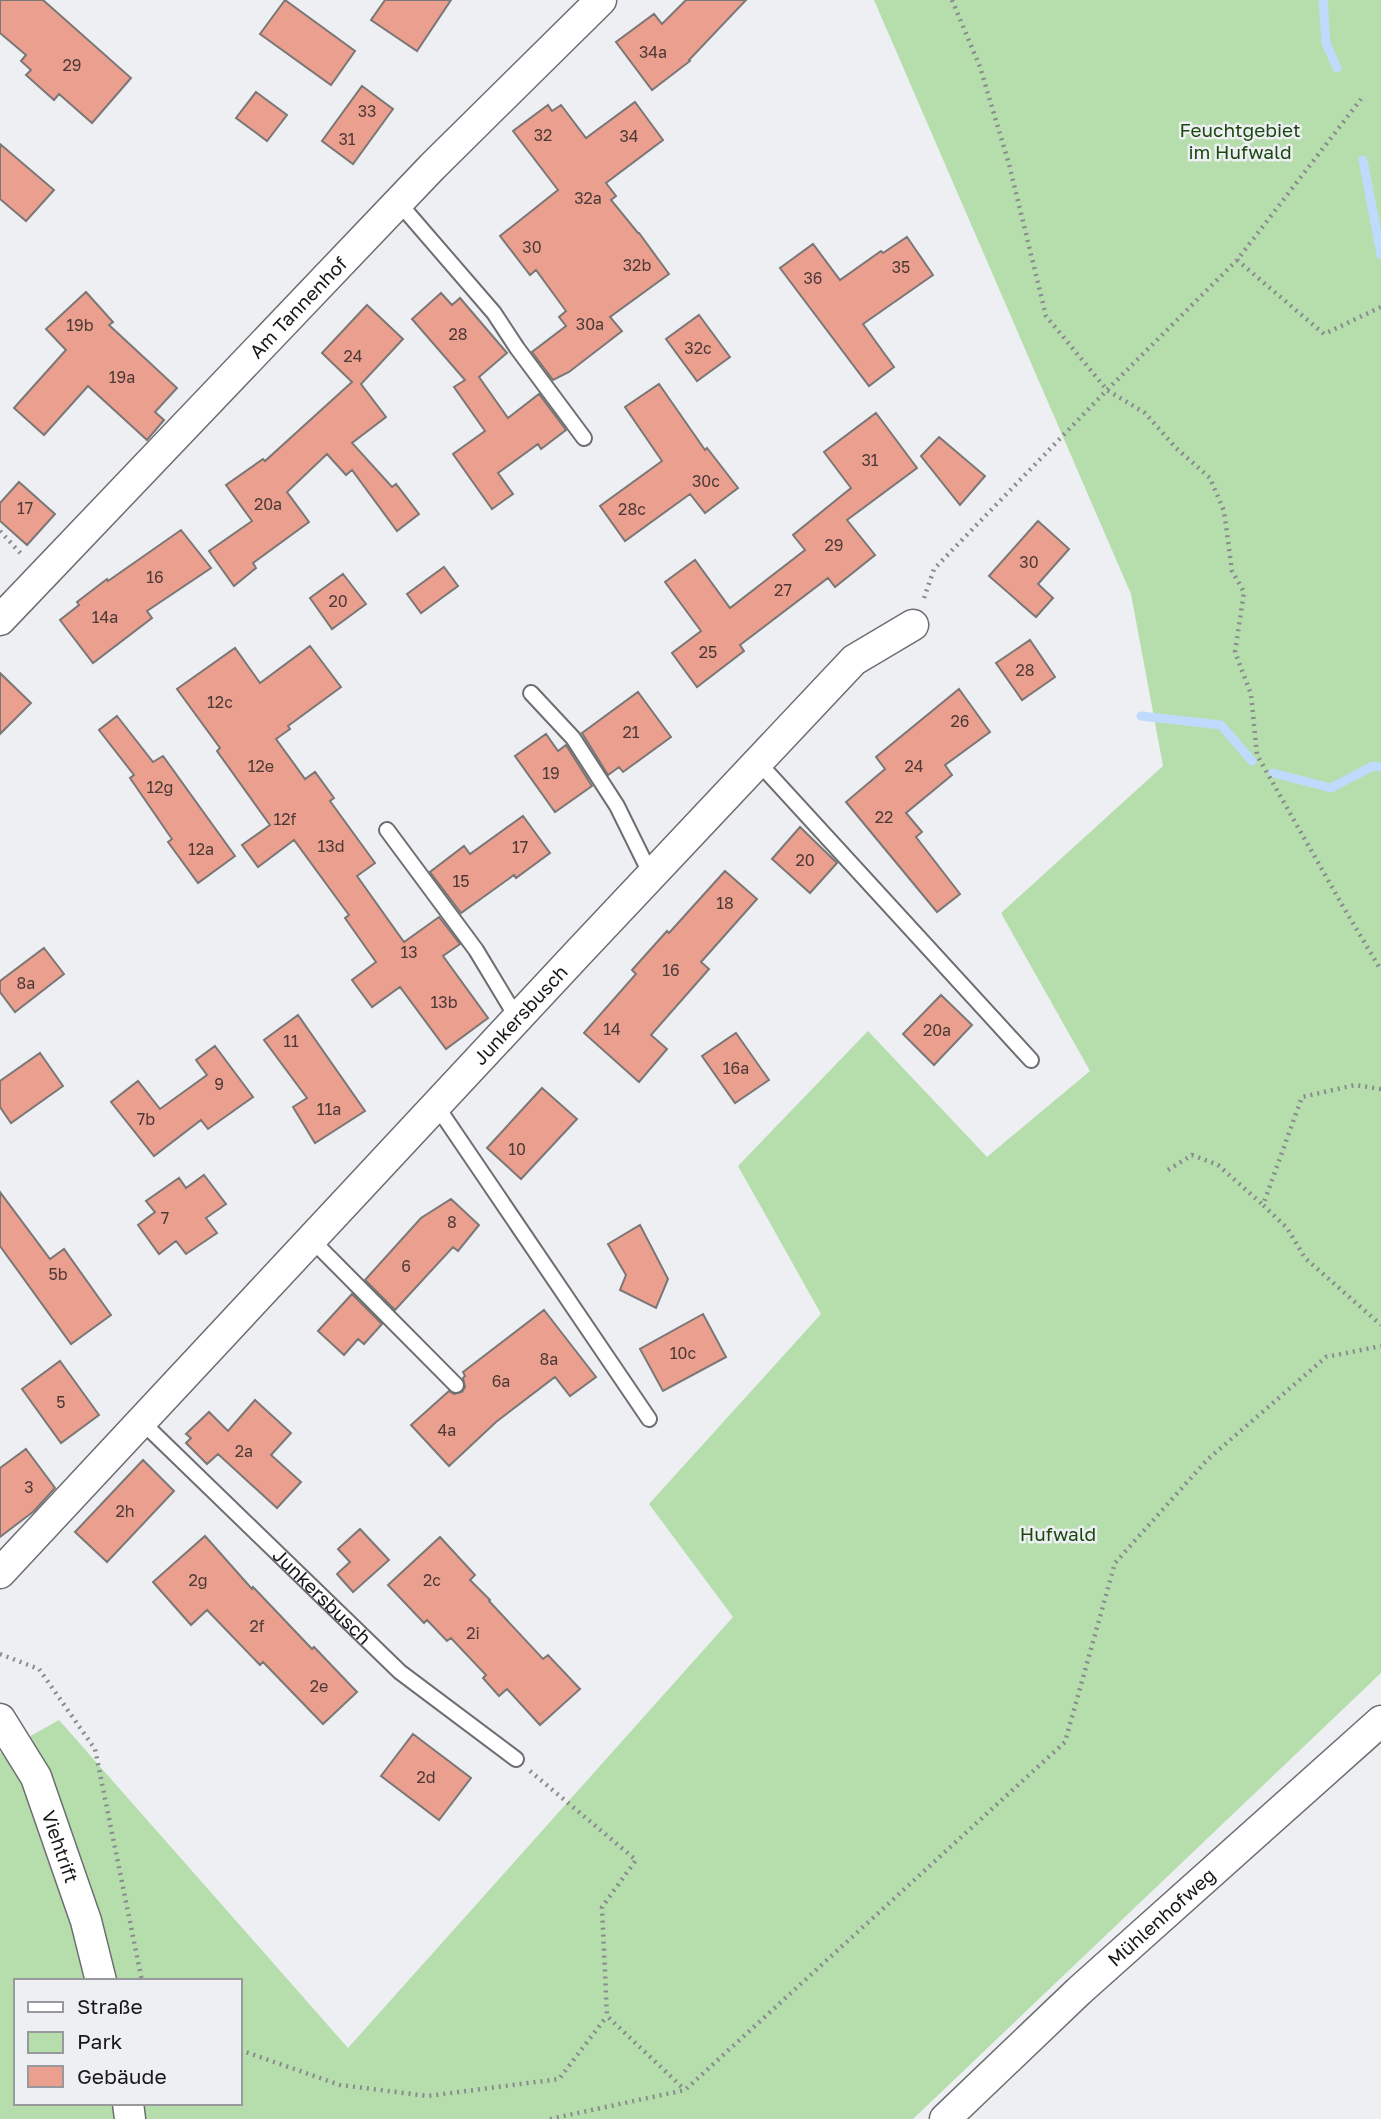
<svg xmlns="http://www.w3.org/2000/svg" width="1381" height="2119" viewBox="0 0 1381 2119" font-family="'Golos Text',sans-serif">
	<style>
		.green { fill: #b5deac; fill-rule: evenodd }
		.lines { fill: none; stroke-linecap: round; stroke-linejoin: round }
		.stream { stroke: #bedafc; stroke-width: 9 }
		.building { fill: #eb9f8f; stroke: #7b7776; stroke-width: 2 }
		.lane-casing { stroke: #6d6e71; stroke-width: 18 }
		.street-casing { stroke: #6d6e71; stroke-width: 33 }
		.path { stroke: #8a8b8e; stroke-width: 4.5; stroke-dasharray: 2 5; stroke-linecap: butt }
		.lane { stroke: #fff; stroke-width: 14 }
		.street { stroke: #fff; stroke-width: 30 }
		.labels { text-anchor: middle; stroke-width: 5; stroke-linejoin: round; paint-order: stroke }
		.number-label { font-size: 16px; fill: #4d3a37 }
		.park-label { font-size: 19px; fill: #1a480f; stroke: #eeeff3 }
		.street-label { font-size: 19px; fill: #18181a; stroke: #eeeff3 }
	</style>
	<rect width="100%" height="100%" fill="#eeeff3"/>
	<path class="green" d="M874,0H1381V1673L913,2119H0V1753L59,1720L348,2048L733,1617L649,1504L821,1314L738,1166L868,1031L987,1157L1090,1071L1001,913L1163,766L1131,594ZM16,1981H240V2103H16Z"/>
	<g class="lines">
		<path class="stream" d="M1323,0L1326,43L1337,68
			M1363,160L1381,255
			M1141,716L1221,725L1252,761
			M1273,773L1331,788L1373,766L1381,767"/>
	</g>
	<path class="building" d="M0,0H43L131,78L92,123L59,94L54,100L26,75L31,70L21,61L26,55L0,33Z
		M285,0L355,51L331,85L260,34Z
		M385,0H451L417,51L371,20Z
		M686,0H746L689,60L690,61L652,90L616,42L654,14L662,24Z
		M362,86L393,109L353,164L322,141Z
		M256,92L287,115L267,141L236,118Z
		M635,102L663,140L606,183L616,196L611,200L638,233H639L669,274L610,317L622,331L569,372L553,380L532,352L566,326L559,317L566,311L536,270L530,275L500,236L558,190L513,131L548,105L552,111L561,105L586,138Z
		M0,144L54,190L26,221L0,199Z
		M907,237L933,275L863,324L894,367L869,386L780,268L813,244L840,280L881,251L883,253Z
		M86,292L113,322L109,325L177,388L155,412L164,420L147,440L88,386L44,435L14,408L66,350L46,329Z
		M441,293L452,305L460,298L507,353L479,377L508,418L539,394L566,430L541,449L538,444L498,473L513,494L492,509L453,454L485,431L454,387L465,380L412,319Z
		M367,305L403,339L361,384L386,417L352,443L392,487L396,484L419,514L397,531L352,470L346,475L327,454L287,492L309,522L253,563L256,568L234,586L209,551L252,521L226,485L263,459L265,461L352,382L322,353Z
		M699,315L730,357L697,381L666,339Z
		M659,384L705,450L707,448L738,488L705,513L690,494L625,541L600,506L662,461L625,407Z
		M876,413L917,468L847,520L875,555L835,587L828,578L740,645L744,651L697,687L672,653L701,631L665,582L695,560L730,608L805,550L793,535L851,488L824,452Z
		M939,437L985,476L960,505L921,456Z
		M19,482L55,514L27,545L0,521V503Z
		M1038,521L1069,549L1038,584L1053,598L1036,617L989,576Z
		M181,530L211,568L147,611L152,618L93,663L60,620L79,605L77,602L107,579L108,581Z
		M444,567L458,586L421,613L407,594Z
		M343,574L366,604L332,629L310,598Z
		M1030,640L1055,677L1022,700L996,663Z
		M310,646L341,687L288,726L290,729L276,739L305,779L315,772L334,798L330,801L375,863L357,876L404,942L439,917L460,944L443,956L488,1018L446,1049L400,987L372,1007L352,980L376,962L345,918L349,915L294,840L258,867L242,845L270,825L217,751L220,748L177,689L235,648L260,683Z
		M0,673L31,703L0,734Z
		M959,689L990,732L945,765L952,775L906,813L922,832L916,837L960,894L937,912L846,802L885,769L876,757Z
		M638,692L671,737L623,772L619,767L608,775L582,733Z
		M117,716L153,762L163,756L235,856L198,883L168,842L172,839L130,778L134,775L99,730Z
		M546,734L558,751L566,745L592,786L555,812L515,756Z
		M523,816L550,853L516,878L514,875L461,913L430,872L464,846L470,854Z
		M800,827L837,863L810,893L772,859Z
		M725,871L757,899L701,962L709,969L651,1035L667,1049L639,1082L584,1033L636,974L632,970L667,931L669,933Z
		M44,948L64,974L15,1012L0,992V981Z
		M941,995L972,1025L934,1065L903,1034Z
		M298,1015L365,1111L315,1143L293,1107L307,1098L264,1040Z
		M736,1033L769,1080L735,1103L702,1056Z
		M215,1046L253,1097L208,1129L201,1120L154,1156L111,1102L138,1081L160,1109L207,1075L196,1060Z
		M40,1053L63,1086L11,1123L0,1107V1081Z
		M542,1088L577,1119L521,1179L487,1148Z
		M204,1175L226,1204L206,1218L217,1233L186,1254L176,1241L159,1254L138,1225L155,1212L146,1201L179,1178L186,1188Z
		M0,1192L50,1259L64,1249L111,1315L71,1344L0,1246Z
		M451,1199L479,1225L458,1251L453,1247L395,1310L365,1280L421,1218Z
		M640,1225L668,1279L656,1308L620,1290L626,1275L608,1244Z
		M352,1294L382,1324L364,1344L358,1339L344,1355L318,1331Z
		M544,1310L596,1377L570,1396L555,1377L496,1422L449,1466L411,1425L449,1391L454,1394L462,1392L465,1387L463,1378L465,1376L463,1372Z
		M703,1314L726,1357L663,1391L640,1349Z
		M60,1361L99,1415L61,1443L22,1389Z
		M255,1400L291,1433L271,1455L301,1482L277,1508L218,1454L207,1464L186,1443L191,1438L186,1434L209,1412L228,1431Z
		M26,1449L55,1488L34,1511L0,1537V1468Z
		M143,1460L174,1491L107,1562L75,1532Z
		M360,1529L389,1560L353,1592L337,1574L350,1562L338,1549Z
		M205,1536L252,1589L253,1587L312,1649L314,1647L357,1692L323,1724L263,1662L260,1665L207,1610L191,1625L153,1582Z
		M440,1537L475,1575L470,1580L490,1600L489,1601L543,1659L548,1655L580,1689L540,1725L507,1689L499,1696L483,1678L486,1675L451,1638L447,1641L427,1620L424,1623L388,1585Z
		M413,1734L471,1778L439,1820L381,1776Z"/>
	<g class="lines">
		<g class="lane-casing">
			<g id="lane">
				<path d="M399,203L494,313L517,348L584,438"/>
				<path d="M531,693L573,738L617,806L651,875"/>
				<path d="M758,762L1031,1060"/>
				<path d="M387,830L476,950L517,1018"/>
				<path d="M436,1105L649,1419"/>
				<path d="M311,1239L456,1385"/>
				<path id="s1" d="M141,1421L400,1672L516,1759"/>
			</g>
		</g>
		<g class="street-casing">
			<g id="street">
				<path id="s2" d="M0,620L432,167L601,0"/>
				<path id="s3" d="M0,1573L580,951L854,660L913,625"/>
				<path id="s4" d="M0,1719L36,1777L86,1921L101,1981"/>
				<path d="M128,2103L130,2119"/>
				<path id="s5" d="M945,2119L1079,1991L1381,1721"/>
			</g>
		</g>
		<path class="path" d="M952,0L980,67L1009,164L1046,316L1107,390L1145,413L1176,448L1210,478L1224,511L1232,571L1244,592L1235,652L1251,694L1257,755L1345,910L1381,970
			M1237,260L1324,334L1381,307
			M0,531L23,556
			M924,598L934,569L1107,390L1237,260L1361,99
			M1381,1089L1355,1085L1302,1097L1263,1205L1287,1228L1305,1258L1381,1325
			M1168,1170L1192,1155L1218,1165L1263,1205
			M0,1654L39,1669L95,1749L142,1981
			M530,1771L636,1860L602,1907L607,2016L684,2089
			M240,2050L340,2085L428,2096L559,2079L607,2016
			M550,2119L685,2090L1065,1742L1115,1563L1207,1460L1326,1357L1381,1346"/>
		<use href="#lane" class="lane"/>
		<use href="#street" class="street"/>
	</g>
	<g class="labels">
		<g class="number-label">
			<text x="653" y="58">34a</text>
			<text x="72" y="71">29</text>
			<text x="367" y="117">33</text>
			<text x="543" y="141">32</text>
			<text x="629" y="142">34</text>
			<text x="347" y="145">31</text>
			<text x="588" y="204">32a</text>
			<text x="532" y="253">30</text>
			<text x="637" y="271">32b</text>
			<text x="901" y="273">35</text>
			<text x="813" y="284">36</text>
			<text x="590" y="330">30a</text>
			<text x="80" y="331">19b</text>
			<text x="458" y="340">28</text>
			<text x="698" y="354">32c</text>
			<text x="353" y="362">24</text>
			<text x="122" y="383">19a</text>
			<text x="870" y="466">31</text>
			<text x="706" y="487">30c</text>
			<text x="268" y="510">20a</text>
			<text x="25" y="514">17</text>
			<text x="632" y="515">28c</text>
			<text x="834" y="551">29</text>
			<text x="1029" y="568">30</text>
			<text x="155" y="583">16</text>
			<text x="783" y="596">27</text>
			<text x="338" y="607">20</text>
			<text x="105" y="623">14a</text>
			<text x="708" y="658">25</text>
			<text x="1025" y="676">28</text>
			<text x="220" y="708">12c</text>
			<text x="960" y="727">26</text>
			<text x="631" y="738">21</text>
			<text x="261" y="772">12e</text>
			<text x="914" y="772">24</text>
			<text x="551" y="779">19</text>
			<text x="160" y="793">12g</text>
			<text x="884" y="823">22</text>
			<text x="285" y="825">12f</text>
			<text x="331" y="852">13d</text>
			<text x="520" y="853">17</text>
			<text x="201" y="855">12a</text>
			<text x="805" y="866">20</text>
			<text x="461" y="887">15</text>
			<text x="725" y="909">18</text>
			<text x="409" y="958">13</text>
			<text x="671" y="976">16</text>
			<text x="26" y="989">8a</text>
			<text x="444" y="1008">13b</text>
			<text x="612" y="1035">14</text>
			<text x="937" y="1036">20a</text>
			<text x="291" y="1047">11</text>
			<text x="736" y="1074">16a</text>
			<text x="219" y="1090">9</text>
			<text x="329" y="1115">11a</text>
			<text x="146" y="1125">7b</text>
			<text x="517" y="1155">10</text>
			<text x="165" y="1224">7</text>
			<text x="452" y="1228">8</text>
			<text x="406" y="1272">6</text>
			<text x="58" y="1280">5b</text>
			<text x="683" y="1359">10c</text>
			<text x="549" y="1365">8a</text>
			<text x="501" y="1387">6a</text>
			<text x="61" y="1408">5</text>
			<text x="447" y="1436">4a</text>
			<text x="244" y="1457">2a</text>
			<text x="29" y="1493">3</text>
			<text x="125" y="1517">2h</text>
			<text x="198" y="1586">2g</text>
			<text x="432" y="1586">2c</text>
			<text x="257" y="1632">2f</text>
			<text x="473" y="1639">2i</text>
			<text x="319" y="1692">2e</text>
			<text x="426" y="1783">2d</text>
		</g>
		<g class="park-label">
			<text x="1240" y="137">Feuchtgebiet<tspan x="1240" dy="22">im Hufwald</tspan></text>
			<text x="1058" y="1541">Hufwald</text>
		</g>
		<g class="street-label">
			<text dy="7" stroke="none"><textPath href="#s2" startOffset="432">Am Tannenhof</textPath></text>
			<text dy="7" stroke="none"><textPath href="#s3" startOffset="763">Junkersbusch</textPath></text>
			<text dy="7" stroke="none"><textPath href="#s1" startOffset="252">Junkersbusch</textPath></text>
			<text dy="7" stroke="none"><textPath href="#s4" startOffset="142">Viehtrift</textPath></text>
			<text dy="7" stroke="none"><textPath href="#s5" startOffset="296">Mühlenhofweg</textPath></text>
		</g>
	</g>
	<rect x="14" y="1979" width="228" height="126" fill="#eeeff3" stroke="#98999c" stroke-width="2"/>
	<rect x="28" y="2002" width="35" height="10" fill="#ffffff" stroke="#98999c" stroke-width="2"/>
	<text x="77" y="2014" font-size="21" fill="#18181a">Straße</text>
	<rect x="28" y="2032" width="35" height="21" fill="#b5deac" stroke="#98999c" stroke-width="2"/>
	<text x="77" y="2049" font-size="21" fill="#18181a">Park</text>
	<rect x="28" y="2066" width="35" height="21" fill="#eb9f8f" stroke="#98999c" stroke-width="2"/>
	<text x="77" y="2084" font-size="21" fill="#18181a">Gebäude</text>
</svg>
